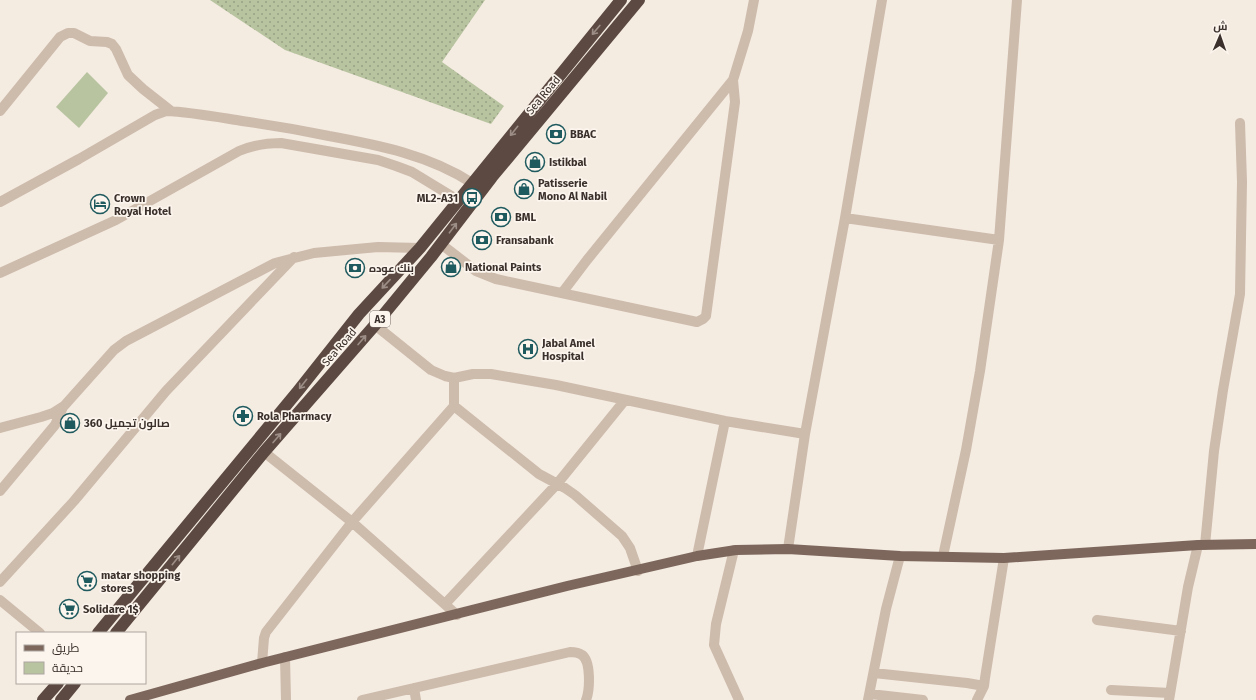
<svg xmlns="http://www.w3.org/2000/svg" width="1256" height="700" viewBox="0 0 1256 700" font-family="'Fira Sans',Cairo,sans-serif">
	<style>
		.green { fill: url(#green-dots) }
		.pitch { fill: #b8c4a0 }
		.lines { fill: none; stroke-linecap: round; stroke-linejoin: round }
		.minor { stroke: #cdbbac; stroke-width: 10 }
		.major { stroke: #7d675c; stroke-width: 10 }
		.highway { stroke: #5c4a42; stroke-width: 12 }
		.oneway { stroke: #9c8e87 }
		.labels { text-anchor: middle; stroke-width: 3.5; stroke-linejoin: round; paint-order: stroke }
		.shield { fill: #fbf5ee; stroke: #756b66; stroke-width: 1 }
		.shield-label { font-size: 10px; font-weight: bold; fill: #3b302b }
		.street-label { font-size: 11px; fill: #3b302b; stroke: #fbf5ee }
		.poi-label { font-size: 11px; font-weight: bold; fill: #3b302b; stroke: #fbf5ee; text-anchor: start }
	</style>
	<defs>
		<pattern id="green-dots" width="8" height="8" patternUnits="userSpaceOnUse"><rect width="8" height="8" fill="#b8c4a0"/><path d="M2 2h.1M6 6h.1" fill="none" stroke="#97a083" stroke-width="1.8" stroke-linecap="round"/></pattern>
	</defs>
	<rect width="100%" height="100%" fill="#f4ebe1"/>
	<path class="green" d="M210,0H485L442,62L504,106L491,124L285,50Z"/>
	<path class="pitch" d="M87,72L108,93L79,128L56,107Z"/>
	<g class="lines">
		<path class="minor" d="M0,111L60,37L68,33H74L90,41L107,42L112,44L116,49L128,75L143,89L171,111
			M0,202L79,159L155,115L166,111C191,112 217,117 242,121C271,125 300,130 329,136C378,145 429,155 472,183
			M845,218L999,240
			M441,244L476,271L496,279L697,322L703,319L706,316L735,102L733,80L748,31L754,0
			M0,273L116,220L239,151C253,145 265,143 281,143L378,160L396,166L412,172L458,200
			M562,293L587,260L733,80
			M375,325L431,370L445,376L454,378L473,374H491L556,385L725,421L805,434
			M454,406L539,474L565,488L575,495L622,536L630,548L638,571
			M0,428L41,417L53,413L64,406L114,350L126,341L275,263L314,253L378,247L420,248
			M264,452L352,522L457,615
			M0,491L55,425L63,407
			M1205,545L1214,451L1223,390L1240,294L1242,182L1240,123
			M788,549L805,434L845,218L882,0
			M734,550L716,624L714,645L739,700
			M697,556L725,421
			M943,556L966,450L980,371L999,240L1017,0
			M0,582L74,501L166,391L294,257
			M0,600L40,633
			M445,604L557,484L625,400
			M1097,620L1181,631
			M285,657L286,700
			M262,663L264,638L266,632L352,522L454,406V378
			M874,673L967,683L984,686
			M414,688L416,700
			M1111,690L1170,693
			M870,694L923,700
			M362,700L570,652C574,652 578,652 582,655C591,661 590,690 586,700
			M868,700L886,609L900,556
			M977,700L984,686L985,678L1004,558
			M1169,700L1188,587L1198,545"/>
		<path class="major" d="M130,700L262,663L567,586L697,556L736,550L788,549L900,556L1004,558L1198,545L1256,544"/>
		<path class="highway" d="M98,633L298,391L359,314L420,248L621,0
			M116,633L264,452L375,325L431,257L492,177L639,0
			M43,700L58,683
			M61,700L75,683"/>
	</g>
	<defs><path id="oneway-shaft" d="M-6 0H5M1.5-3L5.5 0L1.5 3" fill="none" stroke-width="1.6" stroke-linecap="round" stroke-linejoin="round"/></defs>
	<g class="oneway">
		<use href="#oneway-shaft" transform="translate(596 30) rotate(130)"/>
		<use href="#oneway-shaft" transform="translate(514 131) rotate(129)"/>
		<use href="#oneway-shaft" transform="translate(453 228) rotate(-53)"/>
		<use href="#oneway-shaft" transform="translate(386 284) rotate(133)"/>
		<use href="#oneway-shaft" transform="translate(362 340) rotate(-49)"/>
		<use href="#oneway-shaft" transform="translate(303 384) rotate(128)"/>
		<use href="#oneway-shaft" transform="translate(277 438) rotate(-49)"/>
		<use href="#oneway-shaft" transform="translate(176 560) rotate(-51)"/>
	</g>
	<defs>
		<g id="bank-ring" transform="scale(1)"><circle r="9.5" fill="#fbf5ee" stroke="#1f5a5e" stroke-width="1.5"/><path d="M-6-4H6V4H-6ZM0-2.3a2.3 2.3 0 1 0 0 4.6a2.3 2.3 0 1 0 0-4.6Z" fill="#1f5a5e"/></g>
		<g id="shop-ring" transform="scale(1)"><circle r="9.5" fill="#fbf5ee" stroke="#1f5a5e" stroke-width="1.5"/><path d="M-5-2.5h2.3a2.7 3.5 0 0 1 5.4 0H5L5.5 6h-11ZM-1.5-2.5h3a1.5 2.3 0 0 0-3 0Z" fill="#1f5a5e"/></g>
		<g id="bus-ring" transform="scale(1)"><circle r="9.5" fill="#fbf5ee" stroke="#1f5a5e" stroke-width="1.5"/><path d="M-5-6H5V4H4V6H2V4H-2V6H-4V4H-5ZM-3.5-4V0h7V-4ZM-3.5 1.2v1.5H-2V1.2ZM2 1.2v1.5H3.5V1.2Z" fill="#1f5a5e"/></g>
		<g id="hotel-ring" transform="scale(1)"><circle r="9.5" fill="#fbf5ee" stroke="#1f5a5e" stroke-width="1.5"/><path d="M-6-4.5h1.5V1H6V5H4.5V3h-9V5H-6ZM-4 0a1.8 1.8 0 1 1 3.6 0ZM.5 0V-2.5h3Q6-2.5 6 0Z" fill="#1f5a5e"/></g>
		<g id="hospital-ring" transform="scale(1)"><circle r="9.5" fill="#fbf5ee" stroke="#1f5a5e" stroke-width="1.5"/><path d="M-5-5h3v3.5h4V-5h3V5h-3V1.5h-4V5h-3Z" fill="#1f5a5e"/></g>
		<g id="pharmacy-ring" transform="scale(1)"><circle r="9.5" fill="#fbf5ee" stroke="#1f5a5e" stroke-width="1.5"/><path d="M-2-6h4v4h4v4h-4v4h-4v-4h-4v-4h4Z" fill="#1f5a5e"/></g>
		<g id="supermarket-ring" transform="scale(1)"><circle r="9.5" fill="#fbf5ee" stroke="#1f5a5e" stroke-width="1.5"/><path d="M-6-5.5h2.5l.6 2H6L4.5 2H-2.5L-4.4-4H-6ZM-1.5 3.2a1.3 1.3 0 1 0 .1 0ZM3 3.2a1.3 1.3 0 1 0 .1 0Z" fill="#1f5a5e"/></g>
	</defs>
	<g fill-rule="evenodd">
		<use href="#bank-ring" x="556" y="134"/>
		<use href="#shop-ring" x="535" y="162"/>
		<use href="#shop-ring" x="524" y="189"/>
		<use href="#bus-ring" x="472" y="198"/>
		<use href="#hotel-ring" x="100" y="204"/>
		<use href="#bank-ring" x="501" y="217"/>
		<use href="#bank-ring" x="482" y="240"/>
		<use href="#shop-ring" x="451" y="267"/>
		<use href="#bank-ring" x="355" y="268"/>
		<use href="#hospital-ring" x="528" y="349"/>
		<use href="#pharmacy-ring" x="243" y="416"/>
		<use href="#shop-ring" x="70" y="423"/>
		<use href="#supermarket-ring" x="87" y="581"/>
		<use href="#supermarket-ring" x="69" y="609"/>
	</g>
	<g class="labels">
		<rect class="shield" x="370" y="311" width="20" height="16" rx="3"/>
		<g class="shield-label">
			<text x="380" y="323">A3</text>
		</g>
		<g class="street-label">
			<text transform="translate(543 95) rotate(-50)" y="4">Sea Road</text>
			<text transform="translate(339 347) rotate(-49)" y="4">Sea Road</text>
		</g>
		<g class="poi-label">
			<text x="570" y="138">BBAC</text>
			<text x="549" y="166">Istikbal</text>
			<text x="538" y="187">Patisserie<tspan x="538" dy="13">Mono Al Nabil</tspan></text>
			<text x="114" y="202">Crown<tspan x="114" dy="13">Royal Hotel</tspan></text>
			<text x="458" y="202" text-anchor="end">ML2-A31</text>
			<text x="515" y="221">BML</text>
			<text x="496" y="244">Fransabank</text>
			<text x="465" y="271">National Paints</text>
			<text x="369" y="272">بنك عوده</text>
			<text x="542" y="347">Jabal Amel<tspan x="542" dy="13">Hospital</tspan></text>
			<text x="257" y="420">Rola Pharmacy</text>
			<text x="84" y="427">صالون تجميل 360</text>
			<text x="101" y="579">matar shopping<tspan x="101" dy="13">stores</tspan></text>
			<text x="83" y="613">Solidare 1$</text>
		</g>
	</g>
	<rect x="16" y="632" width="130" height="52" fill="#fbf5ee" stroke="#aea6a0"/>
	<rect x="24" y="645" width="20" height="6" fill="#7d675c" stroke="#aea6a0"/>
	<text x="52" y="652" font-size="12" fill="#3b302b">طريق</text>
	<rect x="24" y="662" width="20" height="12" fill="#b8c4a0" stroke="#aea6a0"/>
	<text x="52" y="672" font-size="12" fill="#3b302b">حديقة</text>
	<g transform="translate(1220 36) rotate(2)" stroke="#fbf5ee" stroke-width="3" paint-order="stroke">
	<path d="M0-3L7 15L0 10L-7 15Z" fill="#3b302b"/>
	<text y="-6" font-size="11" font-weight="bold" text-anchor="middle" fill="#3b302b">ش</text>
	</g>
</svg>
